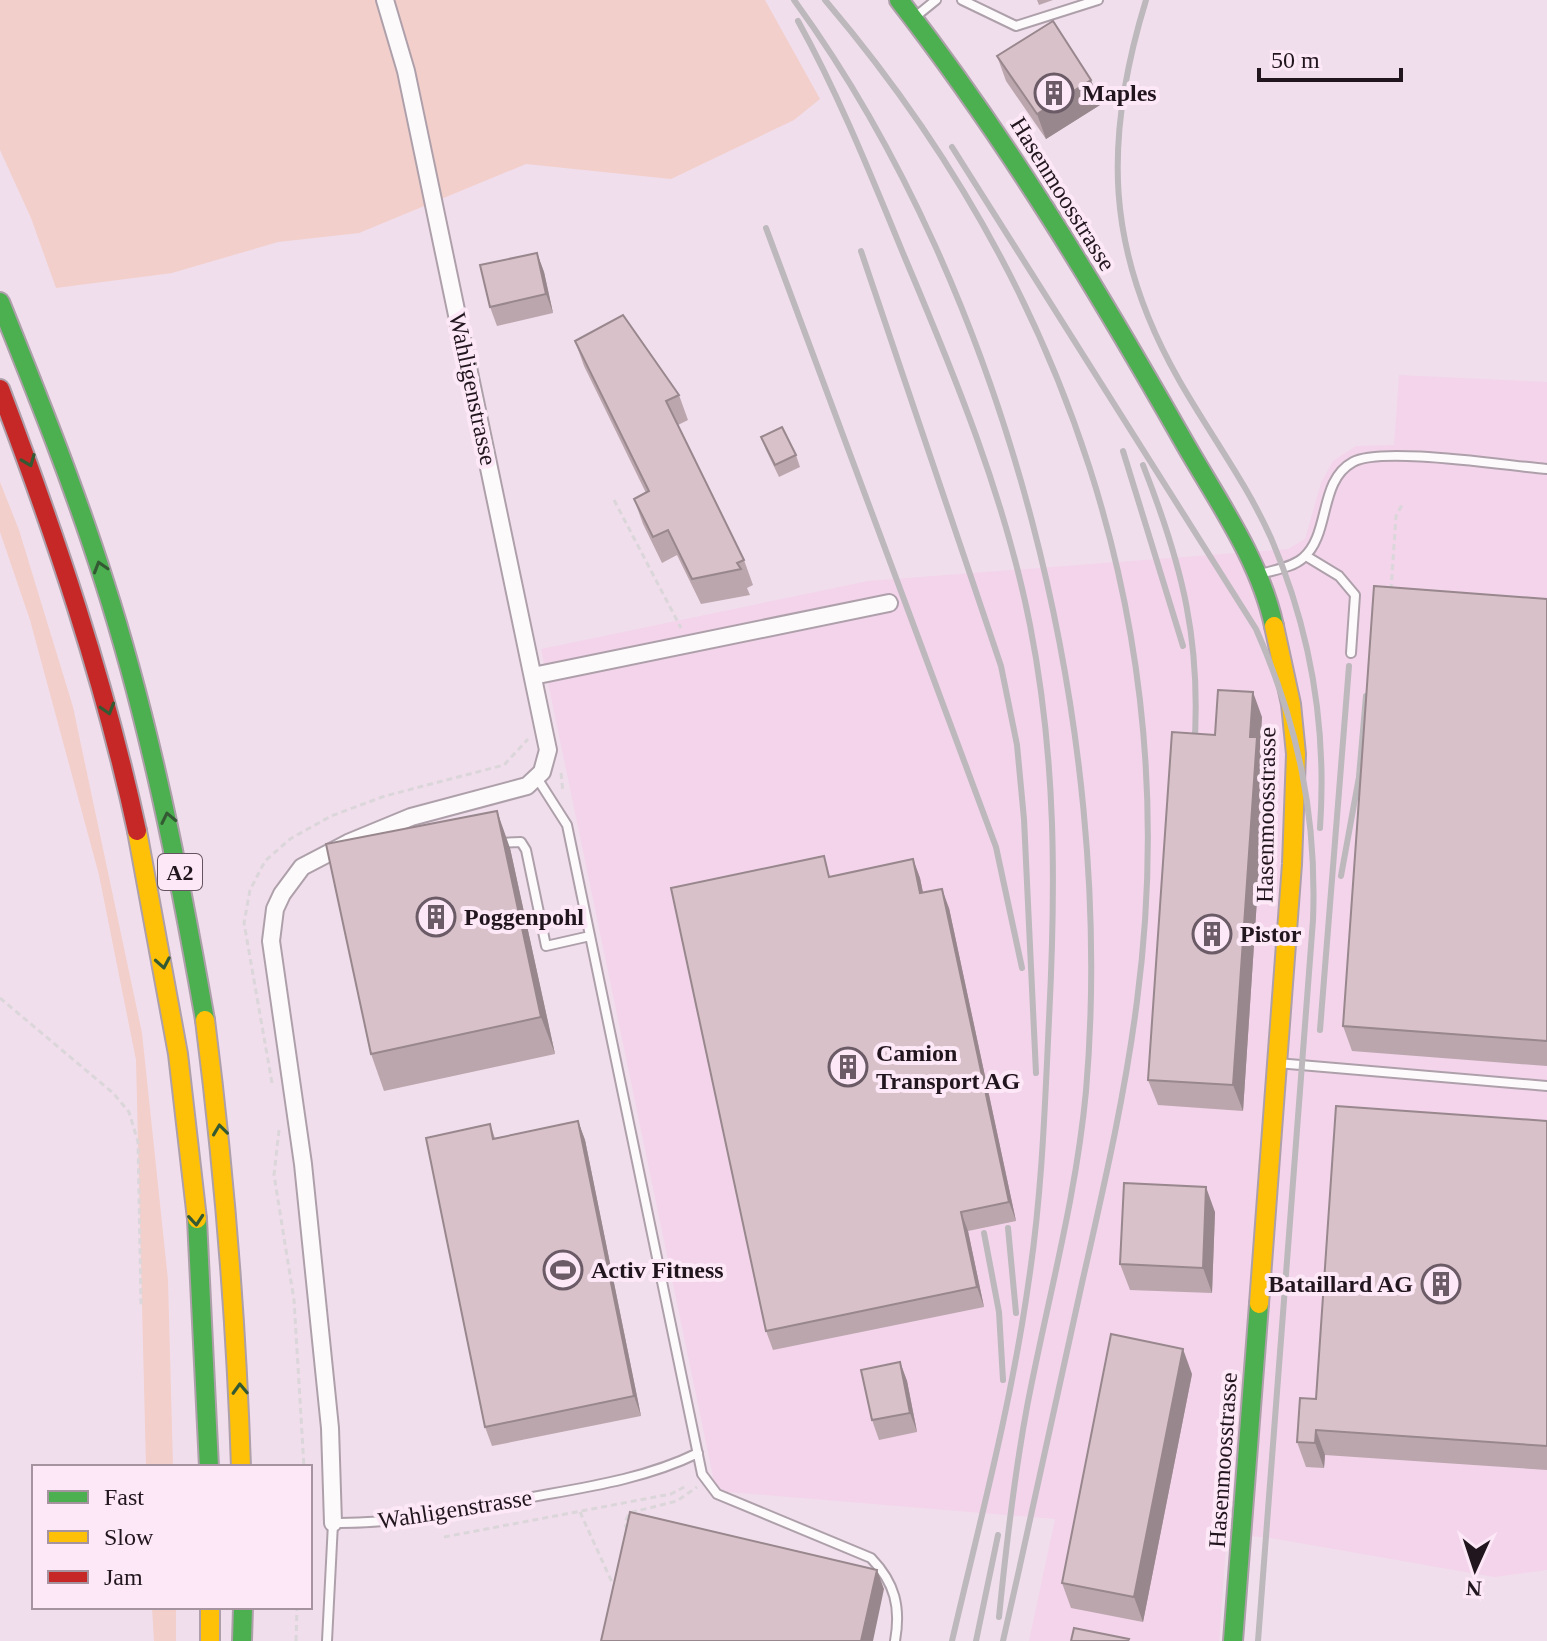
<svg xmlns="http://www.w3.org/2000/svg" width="1547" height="1641" viewBox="0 0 1547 1641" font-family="'Times New Roman',serif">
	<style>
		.built { fill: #f3d4ea }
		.green { fill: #f2cfca }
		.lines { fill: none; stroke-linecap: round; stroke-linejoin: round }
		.lane-casing { stroke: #aea0aa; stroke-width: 12 }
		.street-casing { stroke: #aea0aa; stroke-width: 20 }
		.fast-casing { stroke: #aea0aa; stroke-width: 22 }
		.slow-casing { stroke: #aea0aa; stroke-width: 22 }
		.jam-casing { stroke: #aea0aa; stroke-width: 22 }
		.path { stroke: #dbd6d9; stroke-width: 3; stroke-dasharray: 6 4; stroke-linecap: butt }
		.lane { stroke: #fdfafc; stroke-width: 8 }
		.street { stroke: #fdfafc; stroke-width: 16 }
		.fast { stroke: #4caf50; stroke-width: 18 }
		.slow { stroke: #ffc107; stroke-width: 18 }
		.jam { stroke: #c62828; stroke-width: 18 }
		.rail { stroke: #bcb8bc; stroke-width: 6 }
		.wall { fill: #bba6ad }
		.shaded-wall { fill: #98878d }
		.building { fill: #d9c1c9; stroke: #98878d; stroke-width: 2 }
		.oneway { stroke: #345a34 }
		.labels { text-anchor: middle; stroke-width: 8; stroke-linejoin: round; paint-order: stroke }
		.shield { fill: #fde8f7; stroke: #63545f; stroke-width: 2 }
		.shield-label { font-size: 22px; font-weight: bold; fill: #21151e }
		.poi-label { font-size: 24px; font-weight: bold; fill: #21151e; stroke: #fde8f7; text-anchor: start }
		.street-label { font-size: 24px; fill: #21151e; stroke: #fde8f7 }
	</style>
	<rect width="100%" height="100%" fill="#f1deec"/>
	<path class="built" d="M1399,375L1547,382V1570L1494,1577L1271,1538L1227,1534L1219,1641H1029L1055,1519L716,1491L541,649L868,581L1288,549L1305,539L1321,483L1333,461L1356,446L1394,445Z"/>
	<path class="green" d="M0,0H765L820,99L794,120L671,179L526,164L359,233L278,242L172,273L56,288L31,218L0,150Z
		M0,482L19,530L73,707L142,1033L168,1280L173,1467H146L136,1060L99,875L30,620L0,532Z
		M152,1607H176V1641H154Z"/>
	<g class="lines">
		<g class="lane-casing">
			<path id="lane" d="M962,0L1016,26L1098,0
				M915,17L936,0
				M1306,556L1339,576L1355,595L1351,653
				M1258,575C1272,570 1292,568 1303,558C1331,534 1318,481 1353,462C1382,446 1508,466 1547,469
				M537,778L567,825L702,1474L717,1494L871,1558C895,1583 901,1607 895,1641
				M498,843L521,842L526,850L546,946L590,936
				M1277,1063L1547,1086
				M327,1641L333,1523C397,1524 458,1511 521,1499C581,1488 643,1480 698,1453"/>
		</g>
		<g class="street-casing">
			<path id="street" d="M533,676L889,603
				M333,1523L330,1428L303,1164L271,941L275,909L282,894L302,867L348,843L411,817L527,786L542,772L548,750L406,71L385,0"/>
		</g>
		<g class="fast-casing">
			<path id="fast" d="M899,0C1007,139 1097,289 1184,442C1217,500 1260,560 1274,626
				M0,302C37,394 74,486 104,581C150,724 179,872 205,1020
				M197,1219L209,1467
				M242,1641L243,1607
				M1233,1641L1259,1304"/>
		</g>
		<g class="slow-casing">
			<path id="slow" d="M137,831L178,1054L197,1219
				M205,1020C224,1169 236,1317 241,1467
				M1259,1304L1292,864L1296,754L1291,704L1274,626
				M210,1607V1641"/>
		</g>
		<g class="jam-casing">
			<path id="jam" d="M0,389C55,534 104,679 137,831"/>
		</g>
		<path class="path" d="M614,500L681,628
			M1391,590L1396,516L1403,503
			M561,773L563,793
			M0,998L113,1093L129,1112L138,1142L141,1305
			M272,1083L244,923L250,890L265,861L290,839L331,816L385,796L504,765L528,739
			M279,1130L274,1175L294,1300L304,1467
			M580,1512L615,1589
			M627,1530L625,1523L629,1513L677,1501L697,1487
			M444,1537L671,1494L686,1486
			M296,1641L297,1607"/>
		<use href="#lane" class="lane"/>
		<use href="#street" class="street"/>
		<use href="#fast" class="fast"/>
		<use href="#slow" class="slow"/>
		<use href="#jam" class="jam"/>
		<path class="rail" d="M794,0C1008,294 1117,731 1086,1091C1076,1199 1047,1302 1027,1407C1014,1477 1006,1547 999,1617
			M825,0C1065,282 1186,630 1137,1001C1125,1096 1103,1190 1082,1283C1056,1403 1030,1522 1003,1641
			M1146,0C1103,140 1105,250 1179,380C1209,433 1246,482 1271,538C1311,631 1327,727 1320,828
			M798,21C840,97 872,178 905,258C955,376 1005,498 1030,625C1056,758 1056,883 1049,1019C1045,1105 1042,1193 1029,1279C1012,1401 980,1521 952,1641
			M952,147L1256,629C1298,724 1317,816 1313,920L1258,1641
			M766,228L996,847L1022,968
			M861,251L1001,666L1017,745L1024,819L1036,1073
			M1123,451L1183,646
			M1143,465C1183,567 1202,643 1194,753
			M1358,788L1366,696
			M1341,876L1359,777
			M1320,1030L1349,666
			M1008,1228L1016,1313
			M984,1233L999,1312L1003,1380
			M976,1641L998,1535"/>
	</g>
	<path class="wall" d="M1037,0H1053L1039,5Z
		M997,56L1091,80L1100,105L1046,139L1006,81Z
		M537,253L544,272L553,313L497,326L490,307Z
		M575,341L679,395L688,420L678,425L744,560L753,585L747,588L750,595L701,604L677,555L662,563L643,524L634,499L646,493L584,366Z
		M761,437L796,455L800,467L779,477L766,450Z
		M1547,599V1066L1352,1051L1343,1026Z
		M1262,717L1260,747L1266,763L1243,1111L1158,1105L1148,1080L1215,735Z
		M510,848L555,1054L384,1091L371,1054Z
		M913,859L920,878L923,893L949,908L1016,1221L968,1231L984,1307L773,1350L766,1331L832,876Z
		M578,1121L585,1140L641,1416L492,1446L485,1427L490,1124L495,1138Z
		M1547,1121V1470L1325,1455L1324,1468L1306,1467L1297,1442Z
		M1215,1212L1212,1293L1130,1290L1120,1264Z
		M900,1362L907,1381L917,1432L879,1440L872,1420Z
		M1192,1374L1143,1622L1071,1608L1062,1583Z"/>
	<path class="shaded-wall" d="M1091,80L1100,105L1046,139L1037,114Z
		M537,253L544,272L553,313L546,294Z
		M1253,692L1262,717L1260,747L1266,763L1243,1111L1233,1085Z
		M497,811L510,848L555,1054L541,1017Z
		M913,859L920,878L927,912L920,893Z
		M942,889L949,908L1016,1221L1009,1202Z
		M578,1121L585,1140L641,1416L634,1396Z
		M1206,1187L1215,1212L1212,1293L1203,1268Z
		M961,1212L968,1231L984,1307L977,1287Z
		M1183,1349L1192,1374L1143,1622L1134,1597Z
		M900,1362L907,1381L917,1432L910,1413Z
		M1316,1430L1325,1455L1324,1468L1315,1443Z
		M877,1570L884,1589L873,1641H861Z"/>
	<path class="building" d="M1053,21L1091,80L1037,114L997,56Z
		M537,253L546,294L490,307L480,265Z
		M623,315L679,395L666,401L744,560L737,563L741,569L692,579L668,530L653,537L634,499L649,491L575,341Z
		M782,427L796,455L775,465L761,437Z
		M1374,586L1547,599V1041L1343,1026Z
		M1218,690L1253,692L1250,737H1257L1233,1085L1148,1080L1172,732L1215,735Z
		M497,811L541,1017L371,1054L326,844Z
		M824,856L829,877L913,859L920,893L942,889L1009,1202L961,1212L977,1287L766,1331L671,888Z
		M1336,1106L1547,1121V1446L1316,1430L1315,1443L1297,1442L1300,1398L1316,1399Z
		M578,1121L634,1396L485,1427L426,1138L490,1124L493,1139Z
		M1124,1183L1206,1187L1203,1268L1120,1264Z
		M1111,1334L1183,1349L1134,1597L1062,1583Z
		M900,1362L910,1413L872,1420L861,1370Z
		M630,1512L877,1570L861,1641H601Z
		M1074,1628L1129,1639L1128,1641H1071Z"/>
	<defs><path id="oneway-chevron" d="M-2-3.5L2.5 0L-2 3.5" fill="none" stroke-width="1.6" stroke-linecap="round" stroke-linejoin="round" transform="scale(2)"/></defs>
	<g class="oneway">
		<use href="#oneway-chevron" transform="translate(29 461) rotate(68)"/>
		<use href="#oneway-chevron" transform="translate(100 567) rotate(-107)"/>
		<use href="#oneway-chevron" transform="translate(108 709) rotate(73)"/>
		<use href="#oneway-chevron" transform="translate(168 818) rotate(-102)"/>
		<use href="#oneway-chevron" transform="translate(163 963) rotate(80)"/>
		<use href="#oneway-chevron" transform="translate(220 1130) rotate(-97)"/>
		<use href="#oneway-chevron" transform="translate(196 1220) rotate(85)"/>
		<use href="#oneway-chevron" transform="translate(240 1389) rotate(-92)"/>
	</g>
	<defs>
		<g id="building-ring" transform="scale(2)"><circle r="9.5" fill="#fde8f7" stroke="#6a5b66" stroke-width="1.5"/><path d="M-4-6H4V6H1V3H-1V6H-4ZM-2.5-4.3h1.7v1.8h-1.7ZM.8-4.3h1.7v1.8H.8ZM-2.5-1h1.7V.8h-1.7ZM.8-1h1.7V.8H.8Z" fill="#6a5b66"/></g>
		<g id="stadium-ring" transform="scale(2)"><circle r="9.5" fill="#fde8f7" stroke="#6a5b66" stroke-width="1.5"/><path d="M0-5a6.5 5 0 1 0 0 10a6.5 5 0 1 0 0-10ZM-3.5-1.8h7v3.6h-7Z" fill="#6a5b66"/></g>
	</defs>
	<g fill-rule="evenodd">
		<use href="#building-ring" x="1054" y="93"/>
		<use href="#building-ring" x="436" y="917"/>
		<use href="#building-ring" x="1212" y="934"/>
		<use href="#building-ring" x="848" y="1067"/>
		<use href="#stadium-ring" x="563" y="1270"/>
		<use href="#building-ring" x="1441" y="1284"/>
	</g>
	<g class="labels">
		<rect class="shield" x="158" y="854" width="44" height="36" rx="6"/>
		<g class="shield-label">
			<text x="180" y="880">A2</text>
		</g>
		<g class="poi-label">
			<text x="1082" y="101">Maples</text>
			<text x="464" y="925">Poggenpohl</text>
			<text x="1240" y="942">Pistor</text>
			<text x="876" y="1061">Camion<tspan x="876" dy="28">Transport AG</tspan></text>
			<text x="591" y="1278">Activ Fitness</text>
			<text x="1413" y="1292" text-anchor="end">Bataillard AG</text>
		</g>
		<g class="street-label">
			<text transform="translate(1063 194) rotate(58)" y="8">Hasenmoosstrasse</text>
			<text transform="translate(473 389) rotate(78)" y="8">Wahligenstrasse</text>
			<text transform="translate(1266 815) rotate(-89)" y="8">Hasenmoosstrasse</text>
			<text transform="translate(1223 1460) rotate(-86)" y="8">Hasenmoosstrasse</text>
			<text transform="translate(455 1509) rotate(-9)" y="8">Wahligenstrasse</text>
		</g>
	</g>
	<rect x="32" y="1465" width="280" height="144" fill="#fde8f7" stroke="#a594a0" stroke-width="2"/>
	<rect x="48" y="1491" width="40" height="12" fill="#4caf50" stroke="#a594a0" stroke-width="2"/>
	<text x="104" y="1505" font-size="24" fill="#21151e">Fast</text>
	<rect x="48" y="1531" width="40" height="12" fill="#ffc107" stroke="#a594a0" stroke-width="2"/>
	<text x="104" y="1545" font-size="24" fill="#21151e">Slow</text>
	<rect x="48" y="1571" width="40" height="12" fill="#c62828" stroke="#a594a0" stroke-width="2"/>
	<text x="104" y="1585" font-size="24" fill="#21151e">Jam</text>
	<g transform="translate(1475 1569) rotate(183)" stroke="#fde8f7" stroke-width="6" paint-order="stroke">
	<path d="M0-6L14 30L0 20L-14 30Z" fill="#21151e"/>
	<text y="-12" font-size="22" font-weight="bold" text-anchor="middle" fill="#21151e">N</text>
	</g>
	<path d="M1259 68v12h142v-12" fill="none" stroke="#21151e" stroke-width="4"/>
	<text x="1271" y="68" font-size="24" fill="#21151e" stroke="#fde8f7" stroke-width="6" paint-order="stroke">50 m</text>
</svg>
